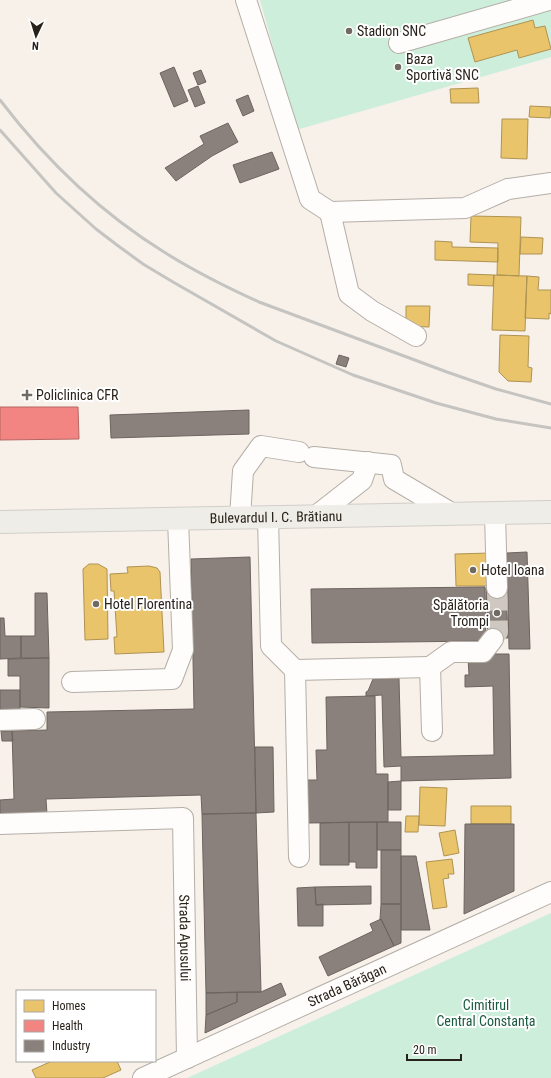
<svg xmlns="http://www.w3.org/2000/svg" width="551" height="1078" viewBox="0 0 551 1078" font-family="'Roboto Condensed',sans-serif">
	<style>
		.green { fill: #cceeda }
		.homes { fill: #e9c46a; stroke: #af9352 }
		.health { fill: #f28482; stroke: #b66763 }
		.industry { fill: #8a817c; stroke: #6d645f }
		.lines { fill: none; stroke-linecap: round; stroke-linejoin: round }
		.minor-tunnel { stroke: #cec8c0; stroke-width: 20; stroke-dasharray: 20 10; stroke-linecap: butt }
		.minor-casing { stroke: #b4aea7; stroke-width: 22 }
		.major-casing { stroke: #d1ceca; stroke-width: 24 }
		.minor { stroke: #fefdfc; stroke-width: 20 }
		.major { stroke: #efede7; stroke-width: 22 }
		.rail { stroke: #c6c4c1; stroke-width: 3 }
		.poi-dot { fill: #716a63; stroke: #fff; stroke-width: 1.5 }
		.labels { text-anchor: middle; stroke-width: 4; stroke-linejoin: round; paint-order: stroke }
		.poi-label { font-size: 14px; fill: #29221a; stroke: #fff; text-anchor: start }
		.street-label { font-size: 14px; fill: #29221a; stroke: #fff }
		.park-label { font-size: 14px; fill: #1a5a41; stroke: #fff }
	</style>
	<rect width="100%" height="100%" fill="#f7f1ea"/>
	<path class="green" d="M260,0H551V57L296,130Z
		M551,913V1078H187Z"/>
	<path class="homes" d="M533,20L535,28L545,26L551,49L519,58L517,50L475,62L468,38Z
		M478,88L479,103H451L450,89Z
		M530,106L551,107L550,118L529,117Z
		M502,119H528L527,159L501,158Z
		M471,216L521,217L519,276L497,275L498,243L470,242Z
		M521,237L543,238L542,254H520Z
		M435,241L452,242V247L498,248V262L435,260Z
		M468,274L494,275L493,286L468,285Z
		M494,275L527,276L525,331L492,330Z
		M527,276L539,277L538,290H551V314L549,313V319L525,318Z
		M406,306H430L429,327L406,326Z
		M500,335L529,336L528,367L532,368L531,382L508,381L499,372Z
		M490,553L491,586H456L455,554Z
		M89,564H98L107,569L108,639L85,640L83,569Z
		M149,566L157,568L160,572L164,652L115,654L114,637H117L114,591H111L110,574L128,573L127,567Z
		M420,787L447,788L445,826L419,825Z
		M471,806H511V824H471Z
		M406,816H419L418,832H405Z
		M455,830L459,853L444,856L439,833Z
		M452,859L454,874H448L449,878L443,879L447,907L433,909L426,862Z
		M52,1061H117L121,1070L103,1078H36L32,1070Z"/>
	<path class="health" d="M0,407H78L79,439L0,440Z"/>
	<path class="industry" d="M174,67L188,101L174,107L160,73Z
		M201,70L206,82L198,85L193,73Z
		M198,86L205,103L195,107L188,90Z
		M248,95L254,111L243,116L236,100Z
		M228,123L238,142L212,156L176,181L165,168L204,144L200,136Z
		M272,152L279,169L240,183L233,165Z
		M339,355L349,358L346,367L336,364Z
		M249,410V434L111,438L110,415Z
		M527,552L530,649H509L507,553Z
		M250,557L256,813L202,814L201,795L46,799L47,814L0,815V800L14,799L12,731L47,730V712L194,709L191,559Z
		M485,587L486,641L312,643L311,589Z
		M506,587L508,638H488L486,588Z
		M35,593H47L49,658H21V636H35Z
		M0,618H4L5,636H21V658L0,659Z
		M495,654H509L511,778L401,781V766L384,767L382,695L366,696V692L368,691L373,679L399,678L401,757L494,755L493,686L465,687V675H469L468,658H491Z
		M49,658V708L20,707V676H8V659Z
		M0,690H20V710H0Z
		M375,696L376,774H388V822L308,823V780H317L316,750H327L326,697Z
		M1,731H12L13,741H2Z
		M255,747H273L274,812L256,813Z
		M401,781V810H388V782Z
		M256,813L261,992L206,993L202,814Z
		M349,822V865H320V823Z
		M349,822H377V868H356V862H349Z
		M377,822H401V850H377Z
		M465,824H514V891L464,914Z
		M381,850H401V904H381Z
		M401,856H416L430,930H401Z
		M371,886V904L316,905L315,887Z
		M315,887L316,905L323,904V926H298L297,888Z
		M381,904H401V943L394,946L381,919H380Z
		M381,919L394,946L328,976L319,957L373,931L370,924Z
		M281,983L286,995L205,1033L206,1015L237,1002V992H261Z
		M237,992V1002L206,1015V993Z"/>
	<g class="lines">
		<path class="minor-tunnel" d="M493,639L498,632L497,588"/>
		<g class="minor-casing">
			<g id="minor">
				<path d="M246,0L310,199L330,212L465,208L508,189L551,183"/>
				<path d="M399,43L549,0"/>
				<path d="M330,212L349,294L372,311L416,336"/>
				<path d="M314,457L391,465L394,479L453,514"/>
				<path d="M495,513L497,588"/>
				<path d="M316,516L362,480L368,462"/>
				<path d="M268,517L271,646L295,670L299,857"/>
				<path d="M240,518L243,471L261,446L299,452"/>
				<path d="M430,667L451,652H483L493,639"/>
				<path d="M295,670L430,667L432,731"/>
				<path d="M72,682L172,679L183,650L178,519"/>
				<path d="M0,720L35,719"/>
				<path id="s1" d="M0,824L183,818L187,1058"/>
				<path id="s2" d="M143,1078L551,892"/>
			</g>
		</g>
		<g class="major-casing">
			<g id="major">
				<path id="s3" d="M0,522L551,512"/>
			</g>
		</g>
		<use href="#minor" class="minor"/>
		<use href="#major" class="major"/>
		<path class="rail" d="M0,100C45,159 101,213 164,252C194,271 226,287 259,302L447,372L496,389L551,404
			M0,130L56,193L96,229L117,245L143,264L173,282L276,341L353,375L436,403L496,419L551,428"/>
	</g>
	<g class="poi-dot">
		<circle cx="349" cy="31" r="4"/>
		<circle cx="398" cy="67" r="4"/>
		<path d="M25 389h4v4h4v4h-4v4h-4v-4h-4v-4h4z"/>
		<circle cx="473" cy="570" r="4"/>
		<circle cx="96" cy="604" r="4"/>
		<circle cx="497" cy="613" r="4"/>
	</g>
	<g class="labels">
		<g class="poi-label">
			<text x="357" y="36">Stadion SNC</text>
			<text x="406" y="64">Baza<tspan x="406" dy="16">Sportivă SNC</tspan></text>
			<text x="36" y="400">Policlinica CFR</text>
			<text x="481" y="575">Hotel Ioana</text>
			<text x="104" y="609">Hotel Florentina</text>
			<text x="489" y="610" text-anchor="end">Spălătoria<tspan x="489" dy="16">Trompi</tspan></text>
		</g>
		<g class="street-label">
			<text dy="5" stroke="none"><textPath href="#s3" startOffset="276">Bulevardul I. C. Brătianu</textPath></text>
			<text dy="5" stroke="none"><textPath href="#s1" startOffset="303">Strada Apusului</textPath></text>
			<text dy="5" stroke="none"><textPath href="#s2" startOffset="224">Strada Bărăgan</textPath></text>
		</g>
		<g class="park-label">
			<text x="486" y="1010">Cimitirul<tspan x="486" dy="16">Central Constanța</tspan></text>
		</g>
	</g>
	<rect x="16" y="990" width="140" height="72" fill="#ffffff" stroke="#a9a7a3"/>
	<rect x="24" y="1000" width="20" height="12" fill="#e9c46a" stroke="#a9a7a3"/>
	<text x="52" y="1010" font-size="12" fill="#29221a">Homes</text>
	<rect x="24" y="1020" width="20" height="12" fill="#f28482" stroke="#a9a7a3"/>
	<text x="52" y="1030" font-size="12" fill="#29221a">Health</text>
	<rect x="24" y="1040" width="20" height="12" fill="#8a817c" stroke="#a9a7a3"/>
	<text x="52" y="1050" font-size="12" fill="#29221a">Industry</text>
	<g transform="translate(36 36) rotate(184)" stroke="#ffffff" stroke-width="3" paint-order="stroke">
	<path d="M0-3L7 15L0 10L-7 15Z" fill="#29221a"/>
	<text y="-6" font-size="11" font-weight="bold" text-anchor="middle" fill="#29221a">N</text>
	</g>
	<path d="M407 1054v6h54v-6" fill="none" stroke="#29221a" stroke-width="2"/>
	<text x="413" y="1054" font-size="12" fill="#29221a" stroke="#ffffff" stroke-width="3" paint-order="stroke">20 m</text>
</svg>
